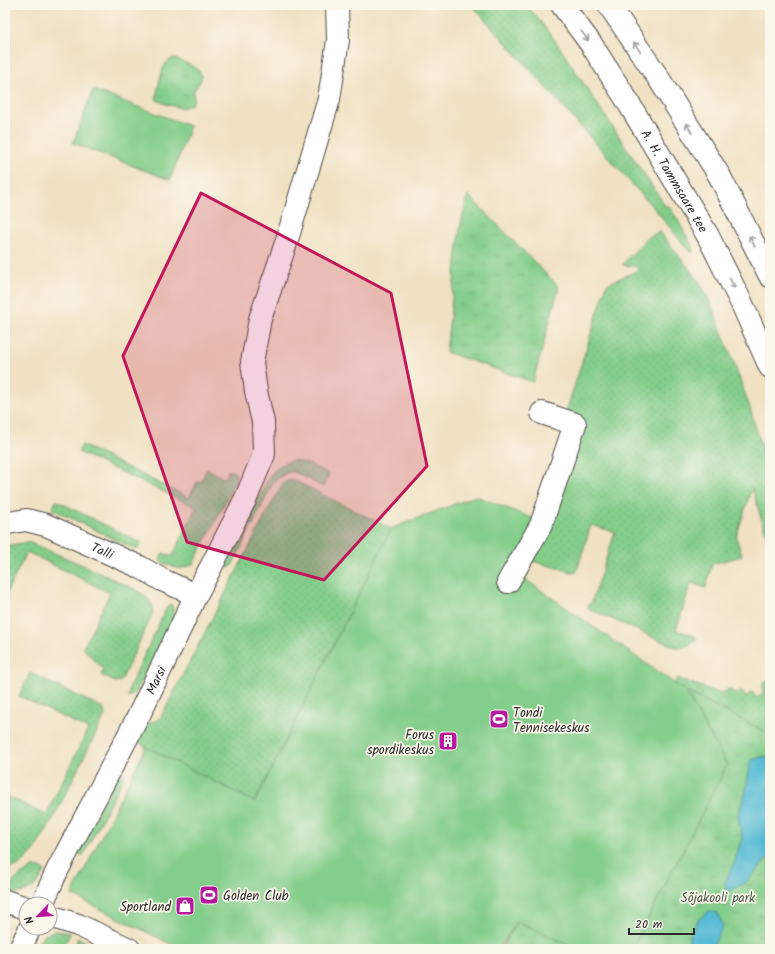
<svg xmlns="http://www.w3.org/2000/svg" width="775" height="954" viewBox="0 0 775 954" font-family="Kalam,sans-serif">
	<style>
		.grass { fill: url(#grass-dots); stroke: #587c5b }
		.park { fill: url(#park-tufts); stroke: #587c5b }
		.garden { fill: #84ce8b; stroke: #587c5b }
		.water { fill: #56bcd4; stroke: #407480 }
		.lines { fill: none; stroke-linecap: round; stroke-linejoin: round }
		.street-casing { stroke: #494642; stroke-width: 24 }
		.primary-casing { stroke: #494642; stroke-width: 24 }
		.street { stroke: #fff; stroke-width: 22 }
		.primary { stroke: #fff; stroke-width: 22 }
		.oneway { stroke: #a0a0a0 }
		.marked { fill: #c2185b; fill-opacity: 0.2; stroke: #c2185b; stroke-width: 3; stroke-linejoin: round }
		.labels { text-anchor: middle; stroke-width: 3.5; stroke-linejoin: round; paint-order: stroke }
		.street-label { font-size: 13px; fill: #2b2b2b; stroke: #fbf7ec }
		.poi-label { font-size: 13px; fill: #2b2b2b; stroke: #fbf7ec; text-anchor: start }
		.park-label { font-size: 13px; fill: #465c48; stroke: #fbf7ec }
	</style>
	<defs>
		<pattern id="grass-dots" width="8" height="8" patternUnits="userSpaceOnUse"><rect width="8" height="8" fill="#84ce8b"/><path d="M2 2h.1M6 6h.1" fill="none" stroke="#72b178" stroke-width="1.8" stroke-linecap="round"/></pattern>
		<pattern id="park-tufts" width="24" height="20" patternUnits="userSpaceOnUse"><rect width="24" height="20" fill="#84ce8b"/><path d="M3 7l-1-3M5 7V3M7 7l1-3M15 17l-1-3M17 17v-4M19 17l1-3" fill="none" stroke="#72b178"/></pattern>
	</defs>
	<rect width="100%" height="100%" fill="#fbf7ec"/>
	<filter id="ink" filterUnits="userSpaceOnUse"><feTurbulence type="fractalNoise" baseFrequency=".025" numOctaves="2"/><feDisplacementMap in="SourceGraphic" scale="8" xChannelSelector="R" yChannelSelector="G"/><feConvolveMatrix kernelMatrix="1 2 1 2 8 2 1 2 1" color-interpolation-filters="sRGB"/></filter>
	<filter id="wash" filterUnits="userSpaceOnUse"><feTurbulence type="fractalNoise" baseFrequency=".012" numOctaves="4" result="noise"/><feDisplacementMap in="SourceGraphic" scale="16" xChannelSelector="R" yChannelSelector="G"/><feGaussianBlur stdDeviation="0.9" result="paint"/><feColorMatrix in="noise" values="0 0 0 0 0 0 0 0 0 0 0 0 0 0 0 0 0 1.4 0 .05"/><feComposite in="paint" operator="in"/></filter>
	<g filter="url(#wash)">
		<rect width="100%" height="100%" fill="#f0e1c2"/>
		<path class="grass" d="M472,5H527L554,39L666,207L668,205L675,215L692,246L694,250L692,252L689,251L658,213Z
			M660,232L701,284L708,297L734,363L749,405L770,475V548L752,488L736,537L742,556L712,564L706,588L691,583L676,630L692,635L697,638L693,643L681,648L673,646L587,608L592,601L615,532L591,525L576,573L532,561L579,417L565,415L607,284L639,270L635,266L622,265L648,237Z
			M82,445L189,498L197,482L200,483L207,469L223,478L228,475L227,471H233L236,474V480L216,520L193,564C179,571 175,568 161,562C160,559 161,556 163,553L172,557L196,507L78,452Z
			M294,460L311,465L329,474L323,487L295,472H288L278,478L273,483L232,566L229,568L224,565L267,481C275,468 279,464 294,460Z
			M291,479L412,539L382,549L255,802L146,747L138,742V735L142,726L160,719L281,486L285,482Z
			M56,501H57L141,543L137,550L52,509Z
			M28,542L78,563L134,589L144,595L153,605L152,615L121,681L115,682L101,675L104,670L83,648L110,593L27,552L5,596V546L10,545Z
			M171,604L173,609L174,620L136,692L132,695L128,697L129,688L167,607Z
			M30,673L103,708L105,715L54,817L34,851L22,863L15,867L5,868V795L46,815L88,729L19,696Z
			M677,678L716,692L723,693L729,688L736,695L740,690L746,697L752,692L757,698L763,694V682L770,681V734L686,691L727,765L674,685Z
			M122,773L125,774L85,852L82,856L77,852L116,777Z
			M34,867L40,868L45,871C38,883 34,891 19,893C14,894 12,894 7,891C13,879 22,874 34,867Z
			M53,931H60L70,933L67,940L63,944L56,947H42L37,944L45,935Z
			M78,938L101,949H74Z"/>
		<path class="park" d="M173,58C184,63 197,65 202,76L200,82L193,92L194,99L191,105L181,108L166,104L157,100L156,96C159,86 160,74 165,65C167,62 170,60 173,58Z
			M468,195L559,287L533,382L446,352L460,228Z
			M685,691L770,734V949H632L727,765Z
			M517,921L578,949H501Z"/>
		<path class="garden" d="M93,90L190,126L170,180L73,143Z
			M476,496L547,524L525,579L685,691L727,765L632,949H578L517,921L499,949H181L72,895L146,747L255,802L392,528Z"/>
		<path class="water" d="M767,756L770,764V856L746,882L727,892L725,881L734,864L742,837L738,816L746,790L751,760Z
			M709,911L717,913L723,925L712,949H688L689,948V937L698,920Z"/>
	</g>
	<g filter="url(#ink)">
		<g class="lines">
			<g class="street-casing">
				<g id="street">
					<path id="s1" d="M5,522L8,523L26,520L46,525L140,567L162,580L196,595"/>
					<path d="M508,582L541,525L575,424L542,413"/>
					<path d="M5,901L26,908"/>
					<path id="s2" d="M42,904L57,871L139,715L196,595L212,565L246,498L264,454L263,422L256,391L252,362L260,319L286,243L329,99L338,40L337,5"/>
					<path d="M50,916L78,925L129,949"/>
					<path d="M20,949L30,928"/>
				</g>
			</g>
			<g class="primary-casing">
				<g id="primary">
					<path id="s3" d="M562,5L591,44L625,97L708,236L743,306L770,367"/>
					<path d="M609,5L659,79L719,175L770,276"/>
				</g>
			</g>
			<use href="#street" class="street"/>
			<use href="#primary" class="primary"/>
		</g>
		<defs><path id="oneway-shaft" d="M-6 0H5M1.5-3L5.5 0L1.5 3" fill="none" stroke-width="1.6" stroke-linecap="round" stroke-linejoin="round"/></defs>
		<g class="oneway">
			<use href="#oneway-shaft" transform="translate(585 36) rotate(53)"/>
			<use href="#oneway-shaft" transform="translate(637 47) rotate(-124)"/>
			<use href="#oneway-shaft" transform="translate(689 128) rotate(-122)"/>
			<use href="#oneway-shaft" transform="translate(752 241) rotate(-117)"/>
			<use href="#oneway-shaft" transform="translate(732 283) rotate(63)"/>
		</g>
	</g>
	<path class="marked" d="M201,193L391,293L427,466L324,580L187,542L123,356Z"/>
	<defs>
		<g id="stadium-square" transform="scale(1)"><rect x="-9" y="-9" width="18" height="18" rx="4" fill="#b5179e" stroke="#fbf7ec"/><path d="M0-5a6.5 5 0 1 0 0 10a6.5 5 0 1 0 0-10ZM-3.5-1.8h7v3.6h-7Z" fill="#fff"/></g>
		<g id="building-square" transform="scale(1)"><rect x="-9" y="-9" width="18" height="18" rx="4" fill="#b5179e" stroke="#fbf7ec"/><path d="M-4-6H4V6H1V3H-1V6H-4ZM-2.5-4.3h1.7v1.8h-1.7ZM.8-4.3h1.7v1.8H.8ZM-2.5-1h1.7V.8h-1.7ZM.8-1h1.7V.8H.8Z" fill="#fff"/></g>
		<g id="shop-square" transform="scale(1)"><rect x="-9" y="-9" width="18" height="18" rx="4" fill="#b5179e" stroke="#fbf7ec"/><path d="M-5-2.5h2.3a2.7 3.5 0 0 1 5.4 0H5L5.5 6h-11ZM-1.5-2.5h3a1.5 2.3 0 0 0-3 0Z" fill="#fff"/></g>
	</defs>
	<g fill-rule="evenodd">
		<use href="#stadium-square" x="499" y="719"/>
		<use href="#building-square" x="448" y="741"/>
		<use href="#stadium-square" x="209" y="895"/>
		<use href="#shop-square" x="185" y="906"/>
	</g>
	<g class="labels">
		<g class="street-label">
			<text dy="5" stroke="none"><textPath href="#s3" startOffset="209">A. H. Tammsaare tee</textPath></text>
			<text dy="5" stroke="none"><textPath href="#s1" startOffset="104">Talli</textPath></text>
			<text dy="5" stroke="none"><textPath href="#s2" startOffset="251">Marsi</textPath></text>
		</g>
		<g class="poi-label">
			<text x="513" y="717">Tondi<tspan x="513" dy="15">Tennisekeskus</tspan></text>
			<text x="434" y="739" text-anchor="end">Forus<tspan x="434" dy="15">spordikeskus</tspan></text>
			<text x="223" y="900">Golden Club</text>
			<text x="171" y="911" text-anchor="end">Sportland</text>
		</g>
		<g class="park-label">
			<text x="718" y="902">Sõjakooli park</text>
		</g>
	</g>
	<rect width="775" height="954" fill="none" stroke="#fbf7ec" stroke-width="20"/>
	<g transform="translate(38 916) rotate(245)"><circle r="19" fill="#fbf7ec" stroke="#a8a59f"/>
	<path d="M0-3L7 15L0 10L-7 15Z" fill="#b5179e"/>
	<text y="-6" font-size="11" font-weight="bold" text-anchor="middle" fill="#2b2b2b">N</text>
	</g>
	<path d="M629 928v6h65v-6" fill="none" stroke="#2b2b2b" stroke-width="2"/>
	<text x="635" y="928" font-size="12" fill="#2b2b2b" stroke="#fbf7ec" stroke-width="3" paint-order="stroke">20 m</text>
</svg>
